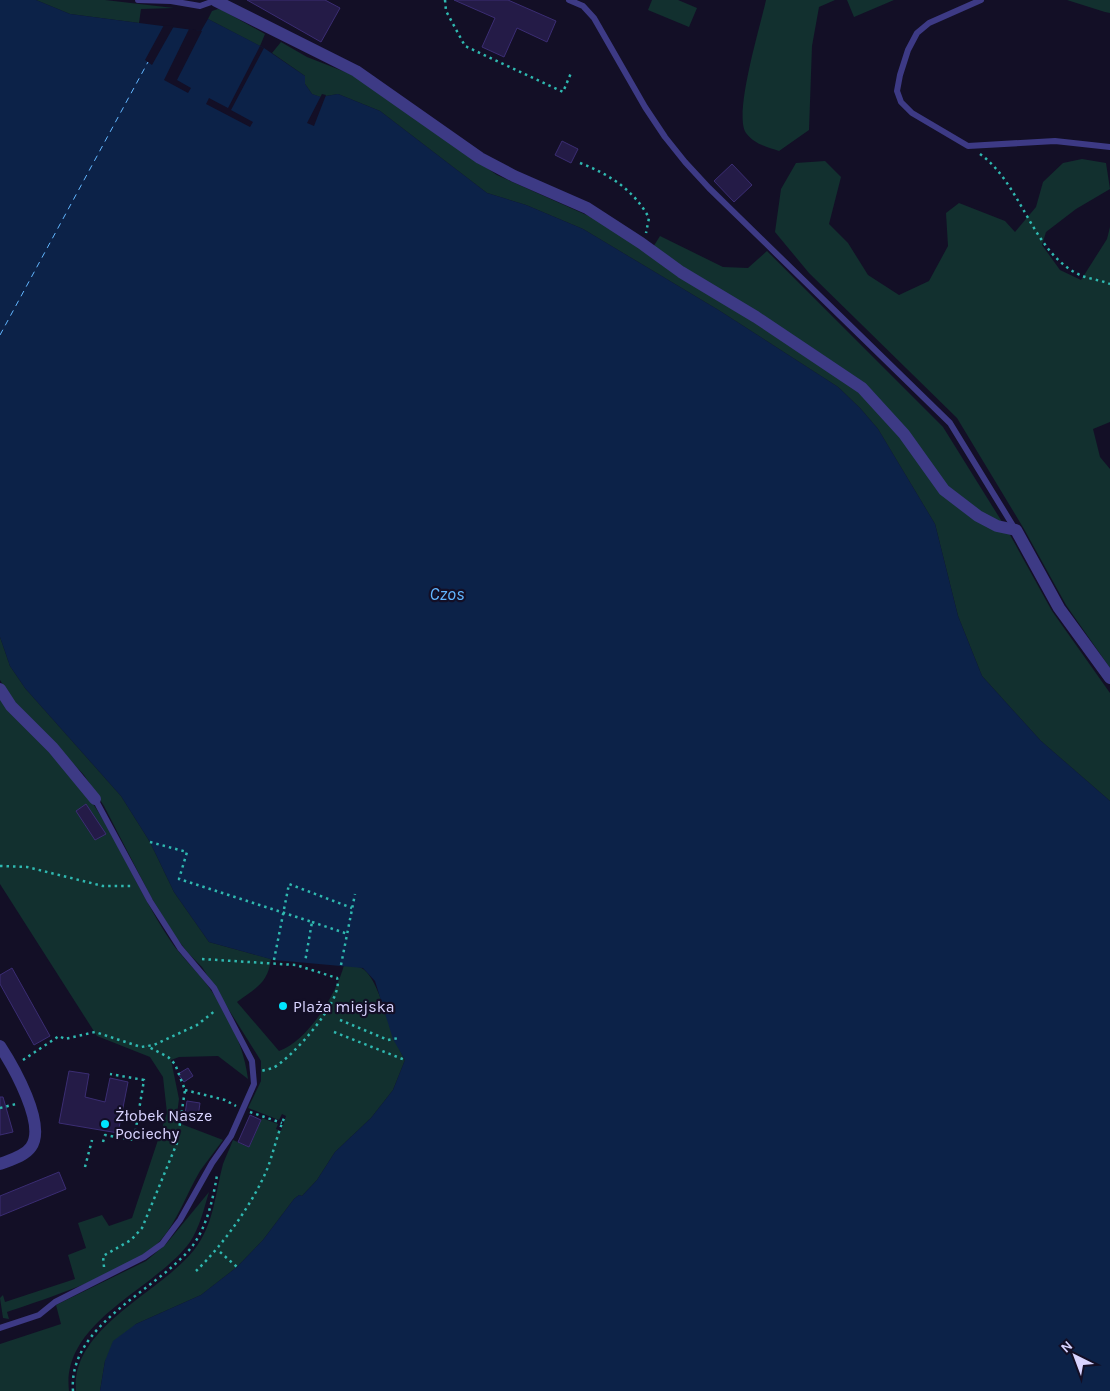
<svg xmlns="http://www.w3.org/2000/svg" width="1110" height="1391" viewBox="0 0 1110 1391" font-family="Karla,sans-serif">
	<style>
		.green { fill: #12302f }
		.water { fill: #0c2248 }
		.pier { fill: #130f26 }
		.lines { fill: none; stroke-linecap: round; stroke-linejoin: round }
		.ferry { stroke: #62b6ff; stroke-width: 1; stroke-dasharray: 6 5; stroke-linecap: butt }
		.building { fill: #241b47; stroke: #3b2d73 }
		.path { stroke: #2fb8b0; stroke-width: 2.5; stroke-dasharray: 2.5 4; stroke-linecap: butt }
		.service { stroke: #3d3a85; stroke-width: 6 }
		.minor { stroke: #3d3a85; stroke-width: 12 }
		.poi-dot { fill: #00e5ff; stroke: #130f26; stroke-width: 2 }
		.labels { text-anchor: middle; stroke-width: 4.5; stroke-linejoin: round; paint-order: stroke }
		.poi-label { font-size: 16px; fill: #d9d4ff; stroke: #130f26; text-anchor: start }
		.water-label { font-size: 18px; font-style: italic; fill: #62b6ff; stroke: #130f26 }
	</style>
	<rect width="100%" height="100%" fill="#130f26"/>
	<path class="green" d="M36,0H105L174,8L141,9L139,23L70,14Z
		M652,0H678L697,8L689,27L648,10Z
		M766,0H835L819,7L812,46L809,130L779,151C767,147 754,144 746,133C733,115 761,24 766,0Z
		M847,0H894L854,17Z
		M1067,0H1110V13L1105,12Z
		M218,9L222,10L265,34L260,46L208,19L212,11Z
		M281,42L307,57L353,75L497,175L591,217L650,252L660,236L723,267L748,268L767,251L943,427L1009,533L1052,611L1110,693V801L1041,741L982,676L958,616L935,524L878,429L860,408L838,387L720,311L583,229L526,205L487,193L380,111L338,94L320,97L312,94L305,84V76L272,53Z
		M1082,159L1106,163L1110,189L1076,209L1046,232L1042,245L1060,270L1081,280L1107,239L1110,227V422L1093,429L1100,457L1110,469V668L1066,605L1024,529L957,418L809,273L775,232L781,189L796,163L825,161L841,177L829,224L848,243L868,275L899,295L929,281L948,246L946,213L959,203L1005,221L1015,232L1036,207L1043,182L1063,163Z
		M0,637L10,666L25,688L121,796L150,842L174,892L209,942L271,959C268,983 256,988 237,1002L279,1051C308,1041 337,993 344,965C350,966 359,966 363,969C380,980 391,1038 405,1060L393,1090L371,1118L335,1152L317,1180L302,1196L299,1195L294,1199L263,1240L237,1267L201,1295L136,1324L105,1361L100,1391H76C70,1328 160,1293 194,1250C214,1225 215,1194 223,1164C226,1156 230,1148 233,1140L249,1147L262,1118L278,1124L276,1129L281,1131L286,1116L282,1114L279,1120L248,1108L261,1081V1061L202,967L188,953L175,936L151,897L104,806L84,775L10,697L0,680Z
		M0,696C27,726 57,754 81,786C116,834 137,890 170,940C181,957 197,970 208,986C228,1014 244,1046 248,1079L218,1056L179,1057L171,1060L179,1099L176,1122L223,1140C215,1151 207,1161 200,1171C187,1193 177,1222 160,1241C133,1270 46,1299 7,1312L9,1319L3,1318L0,1298L3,1295L5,1302L75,1279L68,1255L86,1248L78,1223L102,1215L109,1226L132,1218L167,1113L163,1077L150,1057L97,1036L0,884Z
		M209,1192C204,1208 200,1227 190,1242C155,1290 61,1321 69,1391H0V1344L61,1324L56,1305L146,1261L166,1244Z"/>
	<path class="water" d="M0,0H36L70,14L201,31L208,19L264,48L305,76V84L312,94L321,97L338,94L380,111L487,193L526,205L583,229L720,311L838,387L860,408L878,429L935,524L958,616L982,676L1041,741L1110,801V1391H100L105,1361L113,1341L136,1324L201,1295L237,1267L263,1240L294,1199L299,1195L302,1196L317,1180L335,1152L371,1118L393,1090L405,1060L393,1039L375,981L363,968L274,960L209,942L174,892L150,842L121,796L25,688L10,666L0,637Z"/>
	<path class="pier" d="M164,25L174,26L152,65L145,60Z
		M189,29L202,31L177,80L191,88L188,93L164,80Z
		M260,46L264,48L231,110L253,122L250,127L206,104L209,98L228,108Z
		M322,94L326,95L314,126L307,123Z"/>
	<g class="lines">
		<path class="ferry" d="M0,335L148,62"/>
	</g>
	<path class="building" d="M247,0H325L340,8L321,42Z
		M454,0H508L556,21L547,42L517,28L504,57L482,47L495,18Z
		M562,141L578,149L571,163L555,155Z
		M732,164L752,185L734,202L714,181Z
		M86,804L106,834L95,840L76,811Z
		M12,968L50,1036L34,1045L0,984V975Z
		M188,1068L193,1076L184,1082L178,1074Z
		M69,1071L89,1074L85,1097L105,1102L110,1078L128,1082L118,1133L59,1123Z
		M0,1097H3L13,1132L0,1135Z
		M187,1101L200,1103L198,1117L185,1114Z
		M250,1115L261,1120L249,1147L238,1142Z
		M59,1172L66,1189L0,1216V1196Z"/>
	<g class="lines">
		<path class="path" d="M445,0L446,11L465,46L563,92L571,73
			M980,154C1022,184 1032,253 1080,275C1089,279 1100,280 1110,284
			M580,163C609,174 634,190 649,218L646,233
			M150,842L187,852L179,879L312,922L305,962
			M0,866L27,867L103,886H131
			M312,922L348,934
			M202,959L296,965L337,978C345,999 292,1058 273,1068C269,1069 265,1070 261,1071
			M274,960L289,884L352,908
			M341,965L355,894
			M340,1020L388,1040L399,1038
			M334,1032L405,1060
			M23,1060L59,1036L65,1039L95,1032L141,1047L154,1045L197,1025L216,1010
			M185,1090L225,1100L236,1106
			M0,1108L16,1104
			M250,1112L282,1123
			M103,1142L105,1135L134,1140L144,1080L110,1074
			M85,1167L92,1140
			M220,1252L237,1267
			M104,1267L103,1256L131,1240L142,1228L177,1143L185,1090L175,1064L168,1057L147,1046
			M196,1271C223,1245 254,1202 268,1167C274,1150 278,1132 285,1116
			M73,1391C68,1325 154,1292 190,1249C206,1230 213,1200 217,1175"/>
		<path class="service" d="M138,0L171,1L200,6L217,0
			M569,0L583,6L594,18L645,107L665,137L685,162L709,188L950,423L1015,529
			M981,0L929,23L917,33L908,50L900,75L897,91L901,102L912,113L968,146L1055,141L1110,147
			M0,1328L39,1315L55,1302L144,1257L162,1244L180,1220L212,1163L231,1136L254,1084L252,1061L214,988L180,948L150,901L95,799"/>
		<path class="minor" d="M216,1L356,71L480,158L514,176L587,208L641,243L681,272L756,317L862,388L904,434L944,490L978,516L997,526L1016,530L1059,608L1110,678
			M0,689L11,706L53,748L95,799
			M0,1046C13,1066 47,1125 31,1147C25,1156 10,1160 0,1164"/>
	</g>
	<g class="poi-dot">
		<circle cx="283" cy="1006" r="5"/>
		<circle cx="105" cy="1124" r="5"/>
	</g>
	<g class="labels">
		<g class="poi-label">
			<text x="293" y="1012">Plaża miejska</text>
			<text x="115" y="1121">Żłobek Nasze<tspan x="115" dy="18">Pociechy</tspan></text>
		</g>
		<g class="water-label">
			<text x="447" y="600">Czos</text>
		</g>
	</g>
	<g transform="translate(1075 1356) rotate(318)" stroke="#130f26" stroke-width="4" paint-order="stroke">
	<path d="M0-4L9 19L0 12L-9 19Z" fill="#d9d4ff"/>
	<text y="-8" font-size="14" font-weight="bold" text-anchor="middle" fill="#d9d4ff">N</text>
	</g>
</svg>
